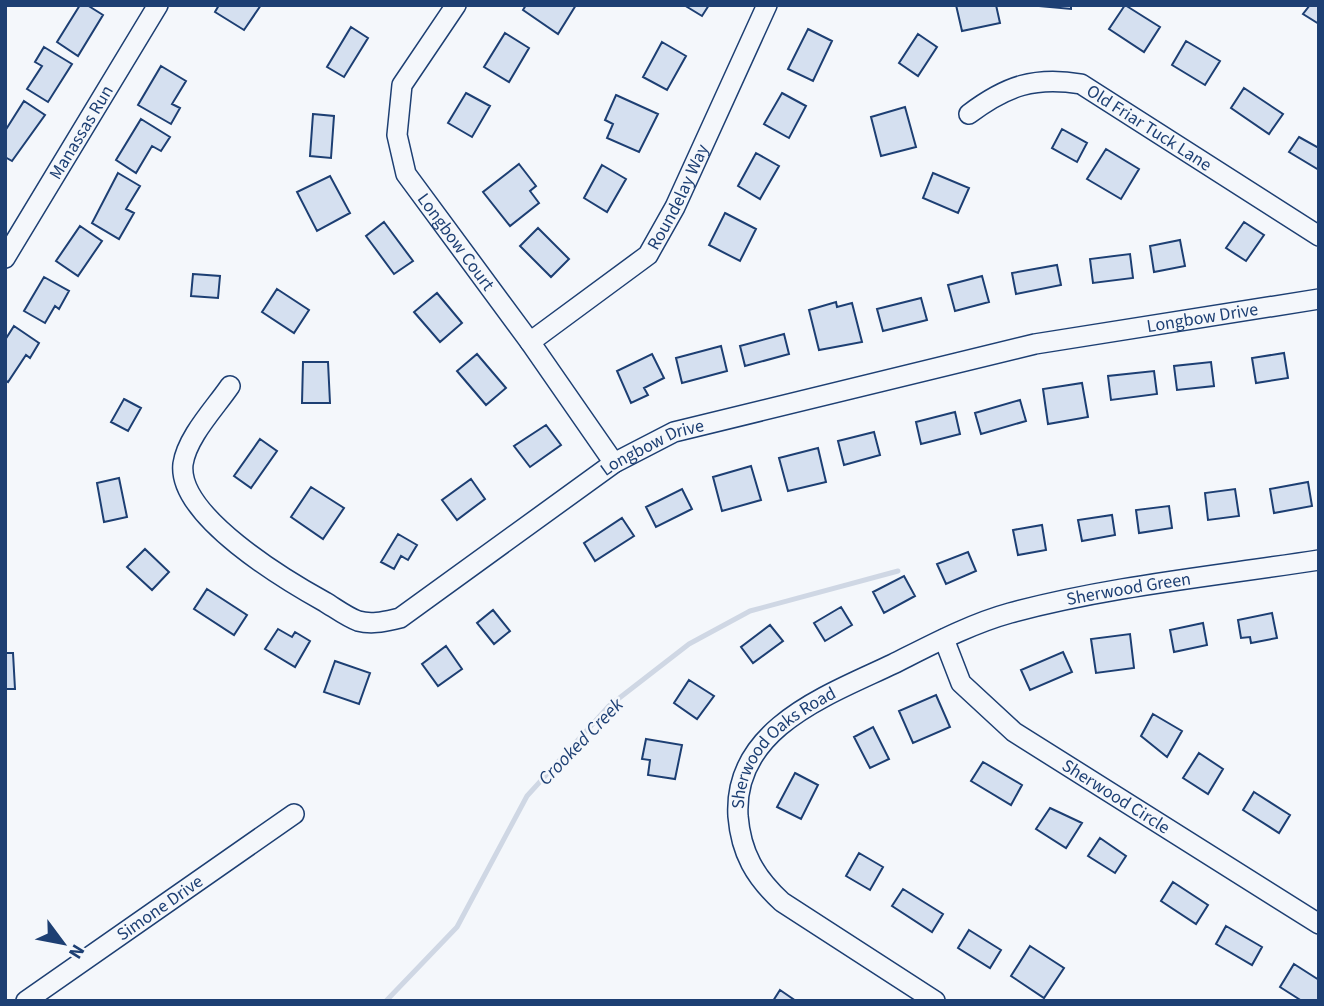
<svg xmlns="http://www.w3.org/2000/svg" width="1324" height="1006" viewBox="0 0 1324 1006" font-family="'Source Sans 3',sans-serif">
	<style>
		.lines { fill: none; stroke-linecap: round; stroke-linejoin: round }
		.stream { stroke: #cfd7e4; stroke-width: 5 }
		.building { fill: #d5e0f0; stroke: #1d3f73; stroke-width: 2 }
		.minor-casing { stroke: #1d3f73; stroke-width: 22 }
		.minor { stroke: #f4f7fb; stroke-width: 19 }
		.labels { text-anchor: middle; stroke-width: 5; stroke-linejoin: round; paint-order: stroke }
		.street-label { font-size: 18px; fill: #1d3f73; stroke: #f4f7fb }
		.water-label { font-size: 19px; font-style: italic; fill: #1d3f73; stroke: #f4f7fb }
	</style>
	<rect width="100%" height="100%" fill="#f4f7fb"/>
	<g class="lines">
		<path class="stream" d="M386,1001L457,927L527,796L609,706L689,644L750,611L898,571"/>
	</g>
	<path class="building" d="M80,5H87L103,15L78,56L57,42Z
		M219,5H261L244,30L215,12Z
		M526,5H576L558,34L523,10Z
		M684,5H709L702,16Z
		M956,5H996L1000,23L962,31Z
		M1028,5H1071V9Z
		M1125,5L1160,27L1144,52L1109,29Z
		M1310,5H1319V24L1303,14Z
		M351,27L368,38L344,77L327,67Z
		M808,29L832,41L813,81L788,69Z
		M505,33L529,48L509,82L484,67Z
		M918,34L937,47L918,76L899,63Z
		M1186,41L1220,61L1205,85L1172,65Z
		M662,42L686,56L667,90L643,77Z
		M44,47L72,64L48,102L27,89L42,66L35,62Z
		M161,66L186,81L172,104L180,108L171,124L138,105Z
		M1244,88L1283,114L1269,134L1231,108Z
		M466,93L490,106L472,137L448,123Z
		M782,93L806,106L789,138L764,124Z
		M616,95L658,114L639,152L607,138L613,124L605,120Z
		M24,101L45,115L12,161L5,157V131Z
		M905,107L916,147L881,156L871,117Z
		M313,114L334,116L331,158L310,156Z
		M141,119L170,137L161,151L152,146L136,173L116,160Z
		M1062,129L1087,143L1077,162L1052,148Z
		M1299,137L1319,148V170L1289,152Z
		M1106,149L1139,169L1121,199L1087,179Z
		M756,153L779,166L760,199L738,186Z
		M519,164L536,186L530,191L539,203L510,226L483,192Z
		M602,165L626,179L607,212L584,198Z
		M118,173L140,186L126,209L134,213L119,239L92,223Z
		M933,173L969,188L958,213L923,198Z
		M330,176L350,213L317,231L297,192Z
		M725,213L756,229L740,261L709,245Z
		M384,222L413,261L394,274L366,236Z
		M1244,222L1264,235L1246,261L1226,248Z
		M80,226L102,241L78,276L56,261Z
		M538,228L569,259L551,277L520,246Z
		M1180,240L1185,266L1154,272L1150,246Z
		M1130,254L1133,278L1093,283L1090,259Z
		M1057,265L1061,285L1016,294L1012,273Z
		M193,274L220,276L218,298L191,296Z
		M982,276L989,302L955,311L948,285Z
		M44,277L69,291L59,309L55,306L45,323L24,311Z
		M277,289L309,310L294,333L262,312Z
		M437,293L462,323L440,342L414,312Z
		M921,298L927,320L883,331L877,309Z
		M836,302L837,307L852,303L862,342L819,350L809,310Z
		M14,326L39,343L30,358L26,355L8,382L5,380V340Z
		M784,334L789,354L745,366L740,346Z
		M721,346L727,371L682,383L676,358Z
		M1284,353L1288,378L1256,383L1252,358Z
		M477,354L506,388L486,405L457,371Z
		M652,354L664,378L644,388L648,395L631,403L617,371Z
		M303,362H328L330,403H302Z
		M1211,362L1214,386L1177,390L1174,366Z
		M1154,371L1157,394L1111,400L1108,376Z
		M1082,383L1088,417L1048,424L1043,389Z
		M124,399L141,408L128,431L111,422Z
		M1020,400L1026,421L981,434L975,413Z
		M955,412L960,434L921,444L916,422Z
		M546,425L561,445L530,467L514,446Z
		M874,432L880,455L844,465L838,441Z
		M260,439L277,451L251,488L234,476Z
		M818,448L826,482L788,491L779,458Z
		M751,466L761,500L722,511L713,477Z
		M119,478L127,517L104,522L97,483Z
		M471,479L485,499L457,520L442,500Z
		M1308,482L1312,506L1274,513L1270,489Z
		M311,487L344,508L323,539L291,517Z
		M682,489L692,509L656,527L646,507Z
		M1235,489L1239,516L1208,520L1205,493Z
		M1169,506L1172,528L1139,533L1136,510Z
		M1112,515L1115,535L1082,541L1078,520Z
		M622,518L634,536L595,561L584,543Z
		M1042,525L1046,550L1018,555L1013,530Z
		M398,534L417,545L408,560L401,556L394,569L381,562Z
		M145,549L169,572L152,590L127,567Z
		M968,552L976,571L946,584L937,564Z
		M904,576L915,596L884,613L873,592Z
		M207,589L247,615L234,635L194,609Z
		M841,607L852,625L825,641L814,623Z
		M493,610L510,631L494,644L477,623Z
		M1272,613L1277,638L1251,643L1250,637L1241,638L1238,620Z
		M1203,623L1207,645L1174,652L1170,630Z
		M770,625L783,641L753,663L741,647Z
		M278,629L292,637L295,632L310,641L295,667L265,649Z
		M1130,634L1134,668L1096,673L1091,639Z
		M446,646L462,669L438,686L422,664Z
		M1063,652L1072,672L1030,690L1021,670Z
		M5,653H13L15,689H5Z
		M335,661L370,673L359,704L324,692Z
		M689,680L714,696L697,719L674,703Z
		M936,695L950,727L913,743L899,711Z
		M1153,714L1182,731L1167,757L1141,736Z
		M873,727L889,759L870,768L854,737Z
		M646,739L682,745L675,779L648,775L650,760L642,759Z
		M1199,753L1223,769L1208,794L1183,778Z
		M983,762L1022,785L1011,805L971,781Z
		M795,773L818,785L801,819L777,807Z
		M1254,792L1290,815L1279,833L1243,810Z
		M1050,808L1082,823L1066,848L1036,829Z
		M1100,838L1126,856L1115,873L1088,856Z
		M859,853L883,867L870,890L846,876Z
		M1173,882L1208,905L1196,924L1161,901Z
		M903,889L943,914L932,932L892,906Z
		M1226,926L1262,947L1252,965L1216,944Z
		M969,930L1001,950L990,968L958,948Z
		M1030,946L1064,968L1044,998L1011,976Z
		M1294,964L1319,980V1001H1302L1280,987Z
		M780,990L796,1001H773Z"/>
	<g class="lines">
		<g class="minor-casing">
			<g id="minor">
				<path id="s1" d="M456,5L402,85L397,135L406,174L530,342L614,463"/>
				<path id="s2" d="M969,114C1006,86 1035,76 1081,84L1319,236"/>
				<path id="s3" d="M5,258L158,5"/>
				<path id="s4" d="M530,342L648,255L675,207L767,5"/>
				<path id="s5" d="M230,386C215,408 187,437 183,464C177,516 287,581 325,602C335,608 347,617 358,621C373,625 386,621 400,618L614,463L674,432L1035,344L1319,299"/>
				<path id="s6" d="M944,639L961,683L1014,732L1319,924"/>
				<path id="s7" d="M26,1001L294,814"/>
				<path id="s8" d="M935,1001L782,902C755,877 741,853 738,816C733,728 828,695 893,664C931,645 970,624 1010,613C1110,586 1216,576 1319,560"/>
			</g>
		</g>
		<use href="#minor" class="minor"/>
	</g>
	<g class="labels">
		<g class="street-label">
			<text dy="6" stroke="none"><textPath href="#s2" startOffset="201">Old Friar Tuck Lane</textPath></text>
			<text dy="6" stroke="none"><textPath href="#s3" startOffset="147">Manassas Run</textPath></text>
			<text dy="6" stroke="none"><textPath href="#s4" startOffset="212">Roundelay Way</textPath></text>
			<text dy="6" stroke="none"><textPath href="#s1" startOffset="271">Longbow Court</textPath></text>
			<text dy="6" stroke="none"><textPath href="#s5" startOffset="1251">Longbow Drive</textPath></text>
			<text dy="6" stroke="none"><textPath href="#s5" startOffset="684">Longbow Drive</textPath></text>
			<text dy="6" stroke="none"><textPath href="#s8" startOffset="763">Sherwood Green</textPath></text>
			<text dy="6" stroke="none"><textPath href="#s8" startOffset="369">Sherwood Oaks Road</textPath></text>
			<text dy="6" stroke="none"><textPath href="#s6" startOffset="240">Sherwood Circle</textPath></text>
			<text dy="6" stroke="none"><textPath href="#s7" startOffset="163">Simone Drive</textPath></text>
		</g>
		<g class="water-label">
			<text transform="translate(580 741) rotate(-46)" y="7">Crooked Creek</text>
		</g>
	</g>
	<rect width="1324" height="1006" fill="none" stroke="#1d3f73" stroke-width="14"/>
	<g transform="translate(63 943) rotate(122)" stroke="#f4f7fb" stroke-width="5" paint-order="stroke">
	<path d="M0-5L12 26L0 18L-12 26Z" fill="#1d3f73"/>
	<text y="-10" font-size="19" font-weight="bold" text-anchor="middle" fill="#1d3f73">N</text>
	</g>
</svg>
